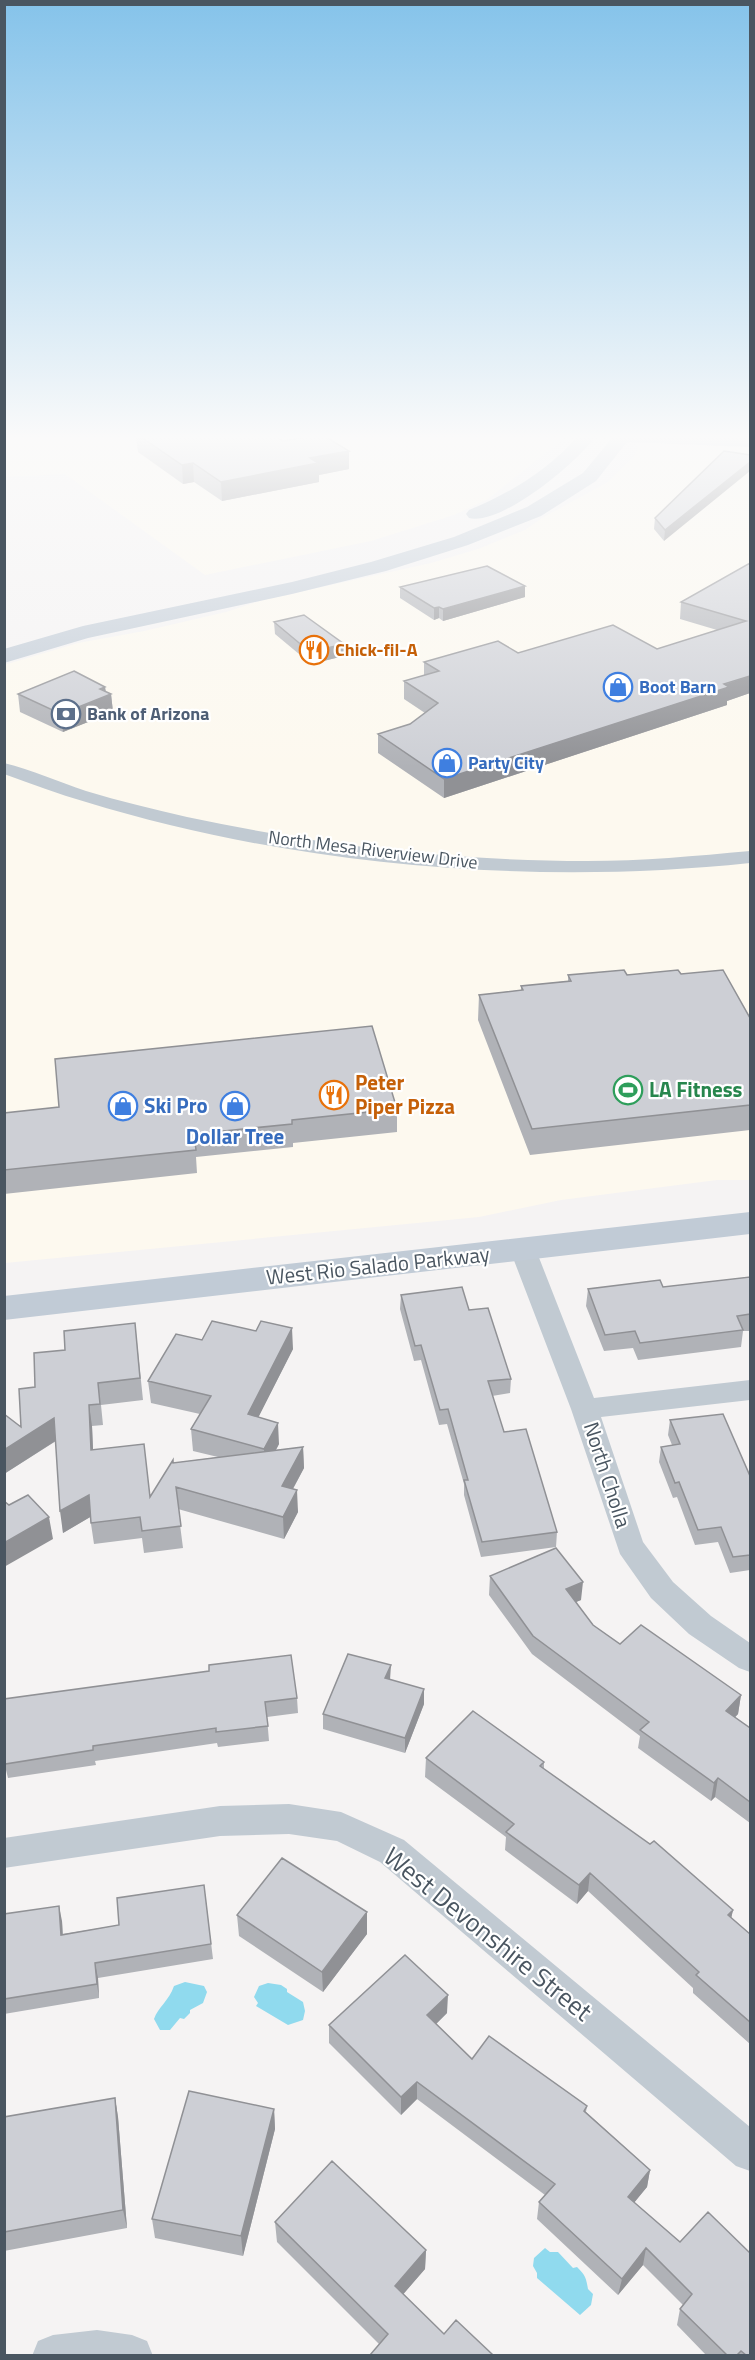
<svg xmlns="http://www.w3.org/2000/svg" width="755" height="2360" viewBox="0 0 755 2360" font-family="'Titillium Web',sans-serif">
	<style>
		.commercial { fill: #fdf9ef }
		.water { fill: #90daee }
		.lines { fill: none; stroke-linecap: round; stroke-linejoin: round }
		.street { fill: #c1cad2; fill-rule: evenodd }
		.secondary { fill: #c1cbd6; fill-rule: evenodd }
		.wall { fill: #b0b2b7 }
		.shaded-wall { fill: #909195 }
		.building { fill: #cdcfd5; stroke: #909195; stroke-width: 1.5 }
		.labels { text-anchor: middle; stroke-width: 4.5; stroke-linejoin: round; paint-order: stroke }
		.far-food-label { font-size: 18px; font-weight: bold; fill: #c56008; stroke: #fff; text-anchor: start }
		.far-shop-label { font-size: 18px; font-weight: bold; fill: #366cbe; stroke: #fff; text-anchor: start }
		.far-service-label { font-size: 18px; font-weight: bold; fill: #4e5e75; stroke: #fff; text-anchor: start }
		.far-street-label { font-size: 18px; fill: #4a5661; stroke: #fff }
		.food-label { font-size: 21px; font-weight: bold; fill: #c56008; stroke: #fff; text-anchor: start }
		.leisure-label { font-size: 21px; font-weight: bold; fill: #27864d; stroke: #fff; text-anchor: start }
		.shop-label { font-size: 21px; font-weight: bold; fill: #366cbe; stroke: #fff; text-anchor: start }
		.street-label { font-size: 21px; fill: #4a5661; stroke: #fff }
		.near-street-label { font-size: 26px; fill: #4a5661; stroke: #fff }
	</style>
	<rect width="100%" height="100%" fill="#f5f3f3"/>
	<path class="commercial" d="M4,437H559L563,439L488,499L454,515L371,541L205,575L65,474L5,477Z
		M641,437H750V1180H717L561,1200L479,1217L5,1263L4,665L78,643L144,631L226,612L263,600L431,563L478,549L525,530L542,518L608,482L635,455Z"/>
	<path class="water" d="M185,1982L204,1986L207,1992L203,2003L190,2010V2013L184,2019L180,2018L170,2030H160L154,2019C158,2007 169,2001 174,1986Z
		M268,1983L281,1985L287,1989V1992L303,2002L305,2011L303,2020L288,2025L256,2006L258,2003L254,1997L259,1986Z
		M545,2248L550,2252H558L573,2268L577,2267C586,2276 586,2278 588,2289L593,2294L591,2305L580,2315L537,2278V2273L533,2266L534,2258Z"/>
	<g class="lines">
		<path class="street" d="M4,763C32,770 59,782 86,791C119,801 153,809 187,817C318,845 452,861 587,861C642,861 696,856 750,851V863C533,886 295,866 86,802C58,794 32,784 4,774Z
			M523,1242L532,1244L536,1250L594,1398L750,1380V1400L601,1417L643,1542L673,1582L711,1616L750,1643V1672L739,1668L689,1634L651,1598L620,1554L571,1409L510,1250L514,1244Z
			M289,1804L341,1812L404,1840L750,2127V2171L736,2166L380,1862L337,1841L289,1834L220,1836L4,1868V1838L220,1806Z
			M97,2330L132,2335L147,2341L153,2356H32L38,2341L53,2335Z"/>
		<path class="secondary" d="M577,437H595C577,463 501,526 469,518L466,514L469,510C510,493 547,471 577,437Z
			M613,437H750V447L627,442L596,481L541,516L468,545L386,571L292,594L88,638L4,663V649L83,626L292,582L371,562L454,537L527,507L583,473Z
			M750,1212V1234L4,1320V1296Z"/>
	</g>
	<path class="wall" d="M136,437H276L283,441L349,469L319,475V482L222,501L194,482L183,484L138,452Z
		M724,451L664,541L654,529L655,518Z
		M750,563V693L727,701V705L444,798L378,753V734L410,724L425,713L404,699V681L424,676V662L518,653L657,649L717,630L680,619L681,602Z
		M400,587L525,597L443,621L439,618L434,620L400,598Z
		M274,622L344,656L311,664L275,634Z
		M105,687L106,692L111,694L113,712L63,732L20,712L18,694Z
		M681,974L750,1018V1130L530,1155L478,1020L479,995L521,990V986L568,981V975Z
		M397,1109V1132L293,1143V1147L196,1157L197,1173L4,1194V1113Z
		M750,1277V1331H743L741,1347L638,1360L633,1348L604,1351L586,1306L588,1289L663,1287Z
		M401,1295L469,1310L511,1379L510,1393L492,1396L504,1432L557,1532L556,1547L481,1557L464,1495V1484L447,1424L439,1425L421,1360L414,1361L400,1309Z
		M135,1323L143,1400L101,1405L103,1425L92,1426L93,1450L150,1497L173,1463L218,1457L193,1451L191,1429L200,1414L151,1403L148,1381L202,1340L293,1349L258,1417L279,1444L276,1450L303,1447L304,1468L293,1489L298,1512L284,1539L178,1509L183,1548L144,1553L142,1538L94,1544L90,1517L63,1533L56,1441L4,1474V1414L21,1427L35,1387L65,1350Z
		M670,1420L750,1476V1570L730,1573L718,1542L695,1545L677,1497L673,1498L659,1462L661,1447L672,1445L668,1435Z
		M490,1576L581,1600L576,1602L593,1625L620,1644L741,1695L738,1714L735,1717L750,1728V1823L715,1797L711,1801L638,1748L640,1736L532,1654L489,1595Z
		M390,1680L424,1689V1704L405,1753L323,1729V1714Z
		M297,1698L298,1713L267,1717L269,1741L218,1747L217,1743L95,1761L96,1765L8,1778L6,1770H4V1699Z
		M426,1758L544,1762V1769L733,1910L731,1918L750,1934V2044L693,1993V1988L588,1891L577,1904L505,1850L506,1837L425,1777Z
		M204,1885L213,1959L98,1978L99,1998L4,2014V1914L62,1921L63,1934L119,1925Z
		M367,1912V1934L323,1992L239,1936L237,1915Z
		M447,2013L436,2024L472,2059L587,2106L586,2112L650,2170L647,2187L634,2202L750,2355H706L677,2325L680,2309L683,2305L643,2265L618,2295L537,2219L539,2202L545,2195L417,2099L401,2115L329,2043V2025Z
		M115,2098L118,2117L127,2228L4,2251V2117Z
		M274,2109L275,2129L243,2256L155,2238L152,2219Z
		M275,2222L426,2250L425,2269L403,2294L444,2334L493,2355L379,2344L277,2242Z"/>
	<path class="shaded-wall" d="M349,451V469L319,475V482L222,501L221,482L310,458Z
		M750,462V471L664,541L665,530Z
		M193,463L194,482L183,484L182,465Z
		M525,586V597L443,621V609Z
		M439,607V618L434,620V608Z
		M344,644V656L311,664L310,652Z
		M750,676V693L727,701V705L444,798V779Z
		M105,687L106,696L111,694L113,712L63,732L61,714L100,689Z
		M292,1328L293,1349L249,1436L248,1414Z
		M89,1405L92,1426L94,1472L91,1450Z
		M54,1418L57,1440L4,1474V1450Z
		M278,1423L279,1444L265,1470L264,1449Z
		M303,1447L304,1468L283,1507L282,1486Z
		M297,1490L298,1512L284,1539L283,1517Z
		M89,1495L92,1516L63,1533L60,1511Z
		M49,1517L53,1539L4,1567V1543Z
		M583,1582L581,1600L564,1607L566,1589Z
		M391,1665L390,1680L385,1678Z
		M424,1689V1704L405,1753V1738Z
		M741,1695L738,1714L723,1730L726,1711Z
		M718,1778L715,1797L711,1801L714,1783Z
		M590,1873L588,1891L577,1904L579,1885Z
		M59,1906L62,1921L63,1949L61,1935Z
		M733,1910L729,1928L728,1915Z
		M367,1912V1934L323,1992L322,1972Z
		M95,1963L98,1978L99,1998L97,1984Z
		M448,1995L447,2013L426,2034L427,2015Z
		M417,2082V2099L401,2115V2097Z
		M115,2098L118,2117L127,2228L123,2210Z
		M274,2109L275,2129L243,2256L241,2236Z
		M650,2170L647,2187L625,2214L628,2197Z
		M646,2248L643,2265L618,2295L622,2279Z
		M426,2250L425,2269L394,2305L395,2286Z"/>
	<path class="building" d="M141,437H276L283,441L306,437H326L349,451L310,458L318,463L221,482L193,463L182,465Z
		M724,451L750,455V462L665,530L655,518Z
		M750,563V676L724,684L729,687L444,779L378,734L410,724L438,703L404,681L439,671L424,662L498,641L518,653L613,625L657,649L746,621L681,602Z
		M487,566L525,586L443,609L439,607L434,608L400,587Z
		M304,615L344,644L310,652L274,622Z
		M74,671L105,687L100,689L111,694L61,714L18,694Z
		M624,970L627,975L678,970L681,974L723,970L750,1018V1105L532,1129L479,995L523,990L521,986L571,981L568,975Z
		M372,1026L397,1109L292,1120V1124L194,1134L196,1150L4,1170V1113L59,1107L55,1059Z
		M750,1277V1314L737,1316L743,1330L640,1343L635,1331L605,1335L588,1289L660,1280L663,1287Z
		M462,1287L469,1310L488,1308L511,1379L488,1381L504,1432L526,1429L557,1532L482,1542L464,1480H468L448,1409L440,1410L421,1345L415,1346L401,1295Z
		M212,1321L256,1331L261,1321L292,1328L248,1414L278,1423L264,1449L191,1429L211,1396L148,1381L176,1334L202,1340Z
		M135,1323L140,1378L98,1383L100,1404L89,1405L91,1450L144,1444L150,1497L173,1460V1463L303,1447L282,1486L297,1490L283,1517L176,1487L181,1526L142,1531L140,1517L91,1523L89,1495L60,1511L54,1418L4,1450V1414L21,1427L19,1389L35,1387L34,1353L65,1350L64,1331Z
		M723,1414L750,1476V1555L733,1557L721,1527L698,1530L679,1482L675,1483L661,1447L680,1444L670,1420Z
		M28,1495L49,1517L4,1543V1501L9,1505Z
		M556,1548L583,1582L566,1589L593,1625L620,1644L641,1625L741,1695L726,1711L750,1728V1802L718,1778L714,1783L640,1730L649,1722L533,1636L490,1576Z
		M348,1654L391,1665L385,1678L424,1689L405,1738L323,1714Z
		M291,1655L297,1698L265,1702L268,1726L216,1732V1728L93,1746V1750L5,1764L4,1699L209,1671V1665Z
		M473,1711L544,1762L540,1766L650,1844L654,1841L733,1910L728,1915L750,1934V2022L696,1975L699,1972L590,1873L579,1885L506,1832L514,1824L426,1758Z
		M282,1858L367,1912L322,1972L237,1915Z
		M204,1885L211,1944L95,1963L97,1984L4,1999V1914L59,1906L61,1935L119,1925L117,1898Z
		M405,1955L448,1995L427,2015L472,2059L489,2036L587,2106L584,2111L650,2170L628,2197L680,2242L708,2212L750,2253V2355H746L741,2351L737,2355H727L680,2309L692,2294L646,2248L622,2279L539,2202L555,2184L417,2082L401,2097L329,2025Z
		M189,2091L274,2109L241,2236L152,2219Z
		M115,2098L123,2210L4,2232V2117Z
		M332,2161L426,2250L395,2286L444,2334L456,2320L493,2355H370L388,2334L275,2222Z"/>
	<linearGradient id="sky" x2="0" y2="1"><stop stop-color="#85c3ea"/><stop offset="0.57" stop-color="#fafafa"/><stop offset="1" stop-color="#fafafa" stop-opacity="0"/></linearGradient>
	<rect width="755" height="767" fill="url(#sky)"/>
	<defs>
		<g id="restaurant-ring" transform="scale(1.5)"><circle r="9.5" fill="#fff" stroke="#e8710a" stroke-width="1.5"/><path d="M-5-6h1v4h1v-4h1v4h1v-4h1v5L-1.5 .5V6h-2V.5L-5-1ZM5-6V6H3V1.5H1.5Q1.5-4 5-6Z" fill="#e8710a"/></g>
		<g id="shop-ring" transform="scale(1.5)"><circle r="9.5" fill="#fff" stroke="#3f7fe0" stroke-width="1.5"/><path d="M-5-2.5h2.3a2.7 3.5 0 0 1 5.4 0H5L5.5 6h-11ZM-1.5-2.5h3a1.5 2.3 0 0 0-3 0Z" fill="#3f7fe0"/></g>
		<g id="bank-ring" transform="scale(1.5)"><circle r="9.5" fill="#fff" stroke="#5c6f8a" stroke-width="1.5"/><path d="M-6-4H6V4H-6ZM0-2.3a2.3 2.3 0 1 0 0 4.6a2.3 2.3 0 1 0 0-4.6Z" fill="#5c6f8a"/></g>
		<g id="stadium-ring" transform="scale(1.5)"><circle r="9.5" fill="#fff" stroke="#2e9e5b" stroke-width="1.5"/><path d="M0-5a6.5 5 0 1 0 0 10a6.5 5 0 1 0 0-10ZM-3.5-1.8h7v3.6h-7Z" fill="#2e9e5b"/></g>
	</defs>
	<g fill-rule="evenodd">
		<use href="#restaurant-ring" x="314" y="650"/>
		<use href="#shop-ring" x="618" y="687"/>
		<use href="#bank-ring" x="66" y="714"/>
		<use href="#shop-ring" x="447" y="763"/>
		<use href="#stadium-ring" x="628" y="1090"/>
		<use href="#restaurant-ring" x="334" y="1095"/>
		<use href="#shop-ring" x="123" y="1106"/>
		<use href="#shop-ring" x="235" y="1106"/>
	</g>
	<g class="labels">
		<g class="far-food-label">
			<text x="335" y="656">Chick-fil-A</text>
		</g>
		<g class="far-shop-label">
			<text x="639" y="693">Boot Barn</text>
			<text x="468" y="769">Party City</text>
		</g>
		<g class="far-service-label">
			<text x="87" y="720">Bank of Arizona</text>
		</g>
		<g class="far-street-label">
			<text transform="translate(373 850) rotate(7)" y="6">North Mesa Riverview Drive</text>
		</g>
		<g class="food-label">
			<text x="355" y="1090">Peter<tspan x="355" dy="24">Piper Pizza</tspan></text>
		</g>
		<g class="leisure-label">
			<text x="649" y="1097">LA Fitness</text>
		</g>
		<g class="shop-label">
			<text x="144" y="1113">Ski Pro</text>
			<text x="235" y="1144" text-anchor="middle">Dollar Tree</text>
		</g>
		<g class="street-label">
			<text transform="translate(378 1266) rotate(-6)" y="7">West Rio Salado Parkway</text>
			<text transform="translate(607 1475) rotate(72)" y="7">North Cholla</text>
		</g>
		<g class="near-street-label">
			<text transform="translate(488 1934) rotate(39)" y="9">West Devonshire Street</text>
		</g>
	</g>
	<rect width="755" height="2360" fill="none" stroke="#4a5661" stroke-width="12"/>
</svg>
